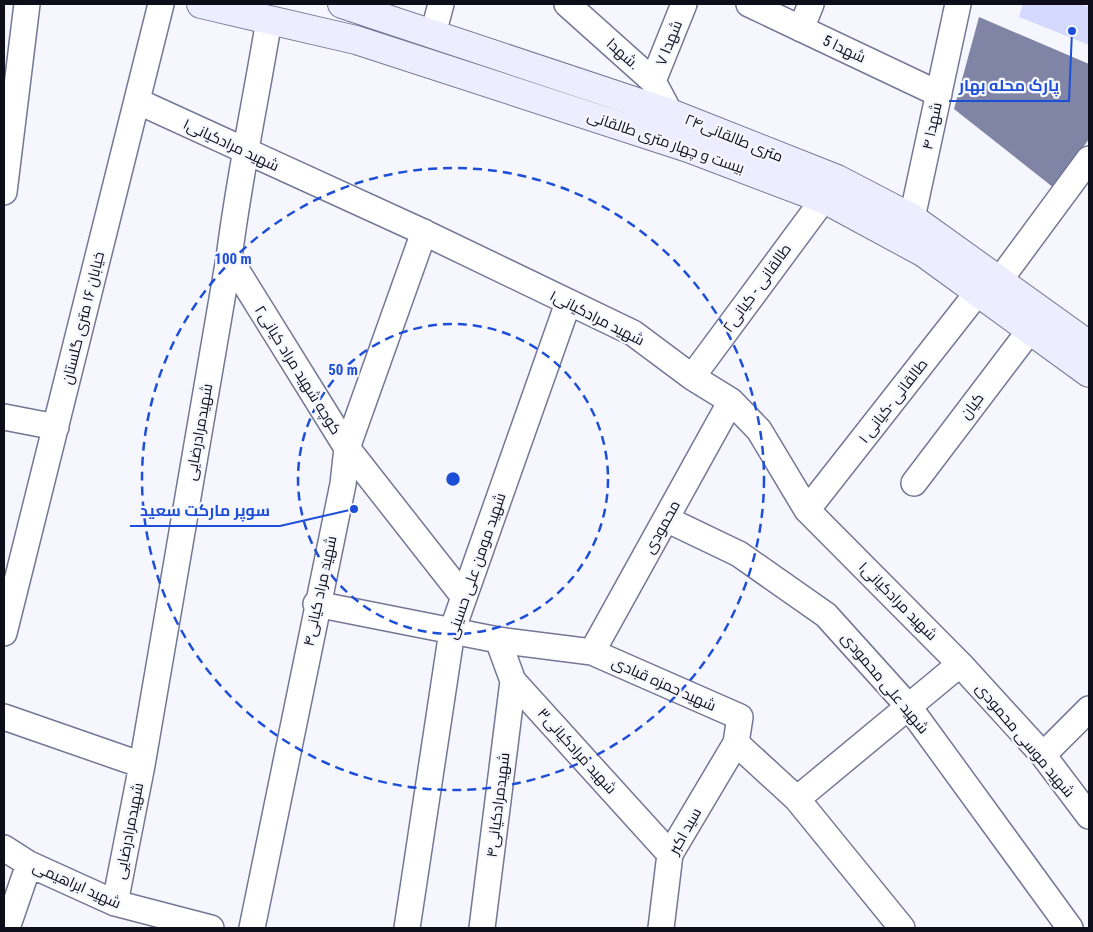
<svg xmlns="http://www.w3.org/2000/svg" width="1093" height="932" viewBox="0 0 1093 932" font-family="'Roboto Condensed',Cairo,sans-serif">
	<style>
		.green { fill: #d4d9fd }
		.building { fill: #8185a5 }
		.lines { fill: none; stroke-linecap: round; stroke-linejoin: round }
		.minor-casing { stroke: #737796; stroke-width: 28 }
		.secondary-casing { stroke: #737796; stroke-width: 30 }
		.minor { stroke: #fff; stroke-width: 25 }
		.secondary { stroke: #eceeff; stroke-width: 28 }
		.ring { fill: none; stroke: #1d4ed8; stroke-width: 2.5; stroke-dasharray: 9 6 }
		.labels { text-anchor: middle; stroke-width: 4.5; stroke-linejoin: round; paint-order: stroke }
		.street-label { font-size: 15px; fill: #0d0e1a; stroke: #f6f7fe }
		.centre { fill: #1d4ed8; stroke: #f6f7fe; stroke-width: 2.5 }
		.ring-label { font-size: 15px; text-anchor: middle; font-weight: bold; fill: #1d4ed8; stroke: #f6f7fe; stroke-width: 4.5; stroke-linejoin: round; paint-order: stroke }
		.leader { fill: none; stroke: #1d4ed8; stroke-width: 2 }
		.callout-dot { fill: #1d4ed8; stroke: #f6f7fe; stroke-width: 2 }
		.callout-label { font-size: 16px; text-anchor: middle; font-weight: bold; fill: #1d4ed8; stroke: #f6f7fe; stroke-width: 4.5; stroke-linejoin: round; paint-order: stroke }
	</style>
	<rect width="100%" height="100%" fill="#f6f7fe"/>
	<path class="green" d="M1023,4H1080L1089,7V45L1019,17Z"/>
	<path class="building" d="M979,17L1089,64V139L1054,188L954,109Z"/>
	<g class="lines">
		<g class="minor-casing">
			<path id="minor" d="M567,4L653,81L670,113
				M749,4L939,94
				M801,29L811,4
				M433,34L441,4
				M653,81L684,4
				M137,101L419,230L633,333L692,377L731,401L759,430L807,510L960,664L1043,755L1089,816
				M4,192L27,4
				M912,218L958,4
				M229,258L347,448L464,597
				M988,296L1089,159
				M692,377L823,200
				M4,417L56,427
				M914,483L1030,330
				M807,510L978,292
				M666,519L739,554L826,615L909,707L1070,928
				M316,604L498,640L592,652L740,717L736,743L797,799L902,928
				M4,633L161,4
				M498,640L513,681L670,854
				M592,652L731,401
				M4,717L142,765
				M1043,755L1089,709
				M797,799L960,664
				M4,848L29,864L115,903L211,928
				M115,903L142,765L229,258C239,178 256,99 269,20
				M7,928L29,864
				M252,928L343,484L347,448L424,232
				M407,928L452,631L568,303
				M482,928L513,681
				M661,928L670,854L736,743"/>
		</g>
		<g class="secondary-casing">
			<path id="secondary" d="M201,4L356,40L688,148L828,201L924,253L1089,373
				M342,4L670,113L837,179L912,218L1089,345"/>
		</g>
		<use href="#minor" class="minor"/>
		<use href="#secondary" class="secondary"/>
	</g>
	<g class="ring">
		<circle cx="453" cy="479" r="155"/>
		<circle cx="453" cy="479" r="311"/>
	</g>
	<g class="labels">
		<g class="street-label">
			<text transform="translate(669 43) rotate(-68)" y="5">شهدا ۷</text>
			<text transform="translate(844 49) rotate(25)" y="5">شهدا 5</text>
			<text transform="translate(623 54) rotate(42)" y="5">شهدا.</text>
			<text transform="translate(932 126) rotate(-78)" y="5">شهدا ۴</text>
			<text transform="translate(734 138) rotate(22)" y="5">۲۴متری طالقانی</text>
			<text transform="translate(666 142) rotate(19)" y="5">بیست و چهار متری طالقانی</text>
			<text transform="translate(231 145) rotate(25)" y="5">شهید مرادکیانی۱</text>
			<text transform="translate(757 288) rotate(-54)" y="5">طالقانی - کیانی۲</text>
			<text transform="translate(83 318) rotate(-76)" y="5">خیابان ۱۶ متری گلستان</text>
			<text transform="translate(597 318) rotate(27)" y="5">شهید مرادکیانی۱</text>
			<text transform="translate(298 370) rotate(58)" y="5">کوچه شهید مراد کیانی۲</text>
			<text transform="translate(893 401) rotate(-52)" y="5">طالقانی -کیانی ۱</text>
			<text transform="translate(972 406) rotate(-53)" y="5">کیان</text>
			<text transform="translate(199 432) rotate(-80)" y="5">شهیدمرادرضایی</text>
			<text transform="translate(662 527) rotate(-61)" y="5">محمودی</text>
			<text transform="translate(476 566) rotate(-71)" y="5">شهید مومن علی حسینی</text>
			<text transform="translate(320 591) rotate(-78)" y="5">شهید مراد کیانی۴</text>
			<text transform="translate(898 601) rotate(45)" y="5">شهید مرادکیانی۱</text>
			<text transform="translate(885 683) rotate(50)" y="5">شهید علی محمودی</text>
			<text transform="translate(664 684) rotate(24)" y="5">شهید حمزه قبادی</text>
			<text transform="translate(1025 740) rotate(50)" y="5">شهید موسی محمودی</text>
			<text transform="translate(577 751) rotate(48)" y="5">شهید مرادکیانی۳</text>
			<text transform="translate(498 805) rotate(-83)" y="5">شهیدمرادکیانی۴</text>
			<text transform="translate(129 831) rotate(-79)" y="5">شهیدمرادرضایی</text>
			<text transform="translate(685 831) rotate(-61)" y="5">سید اکبر</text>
			<text transform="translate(77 885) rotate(24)" y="5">شهید ابراهیمی</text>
		</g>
	</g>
	<circle cx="453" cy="479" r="8" class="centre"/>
	<g class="ring-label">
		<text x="233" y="264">100 m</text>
		<text x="343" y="375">50 m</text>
	</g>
	<path class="leader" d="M1072 31L1069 101H949M354 509L280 526H130"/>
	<g class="callout-dot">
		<circle cx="1072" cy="31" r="5"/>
		<circle cx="354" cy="509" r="5"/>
	</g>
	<g class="callout-label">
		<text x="1009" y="91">پارک محله بهار</text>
		<text x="205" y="516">سوپر مارکت سعید</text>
	</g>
	<rect width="1093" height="932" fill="none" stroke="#0d0e1a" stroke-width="10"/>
</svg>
